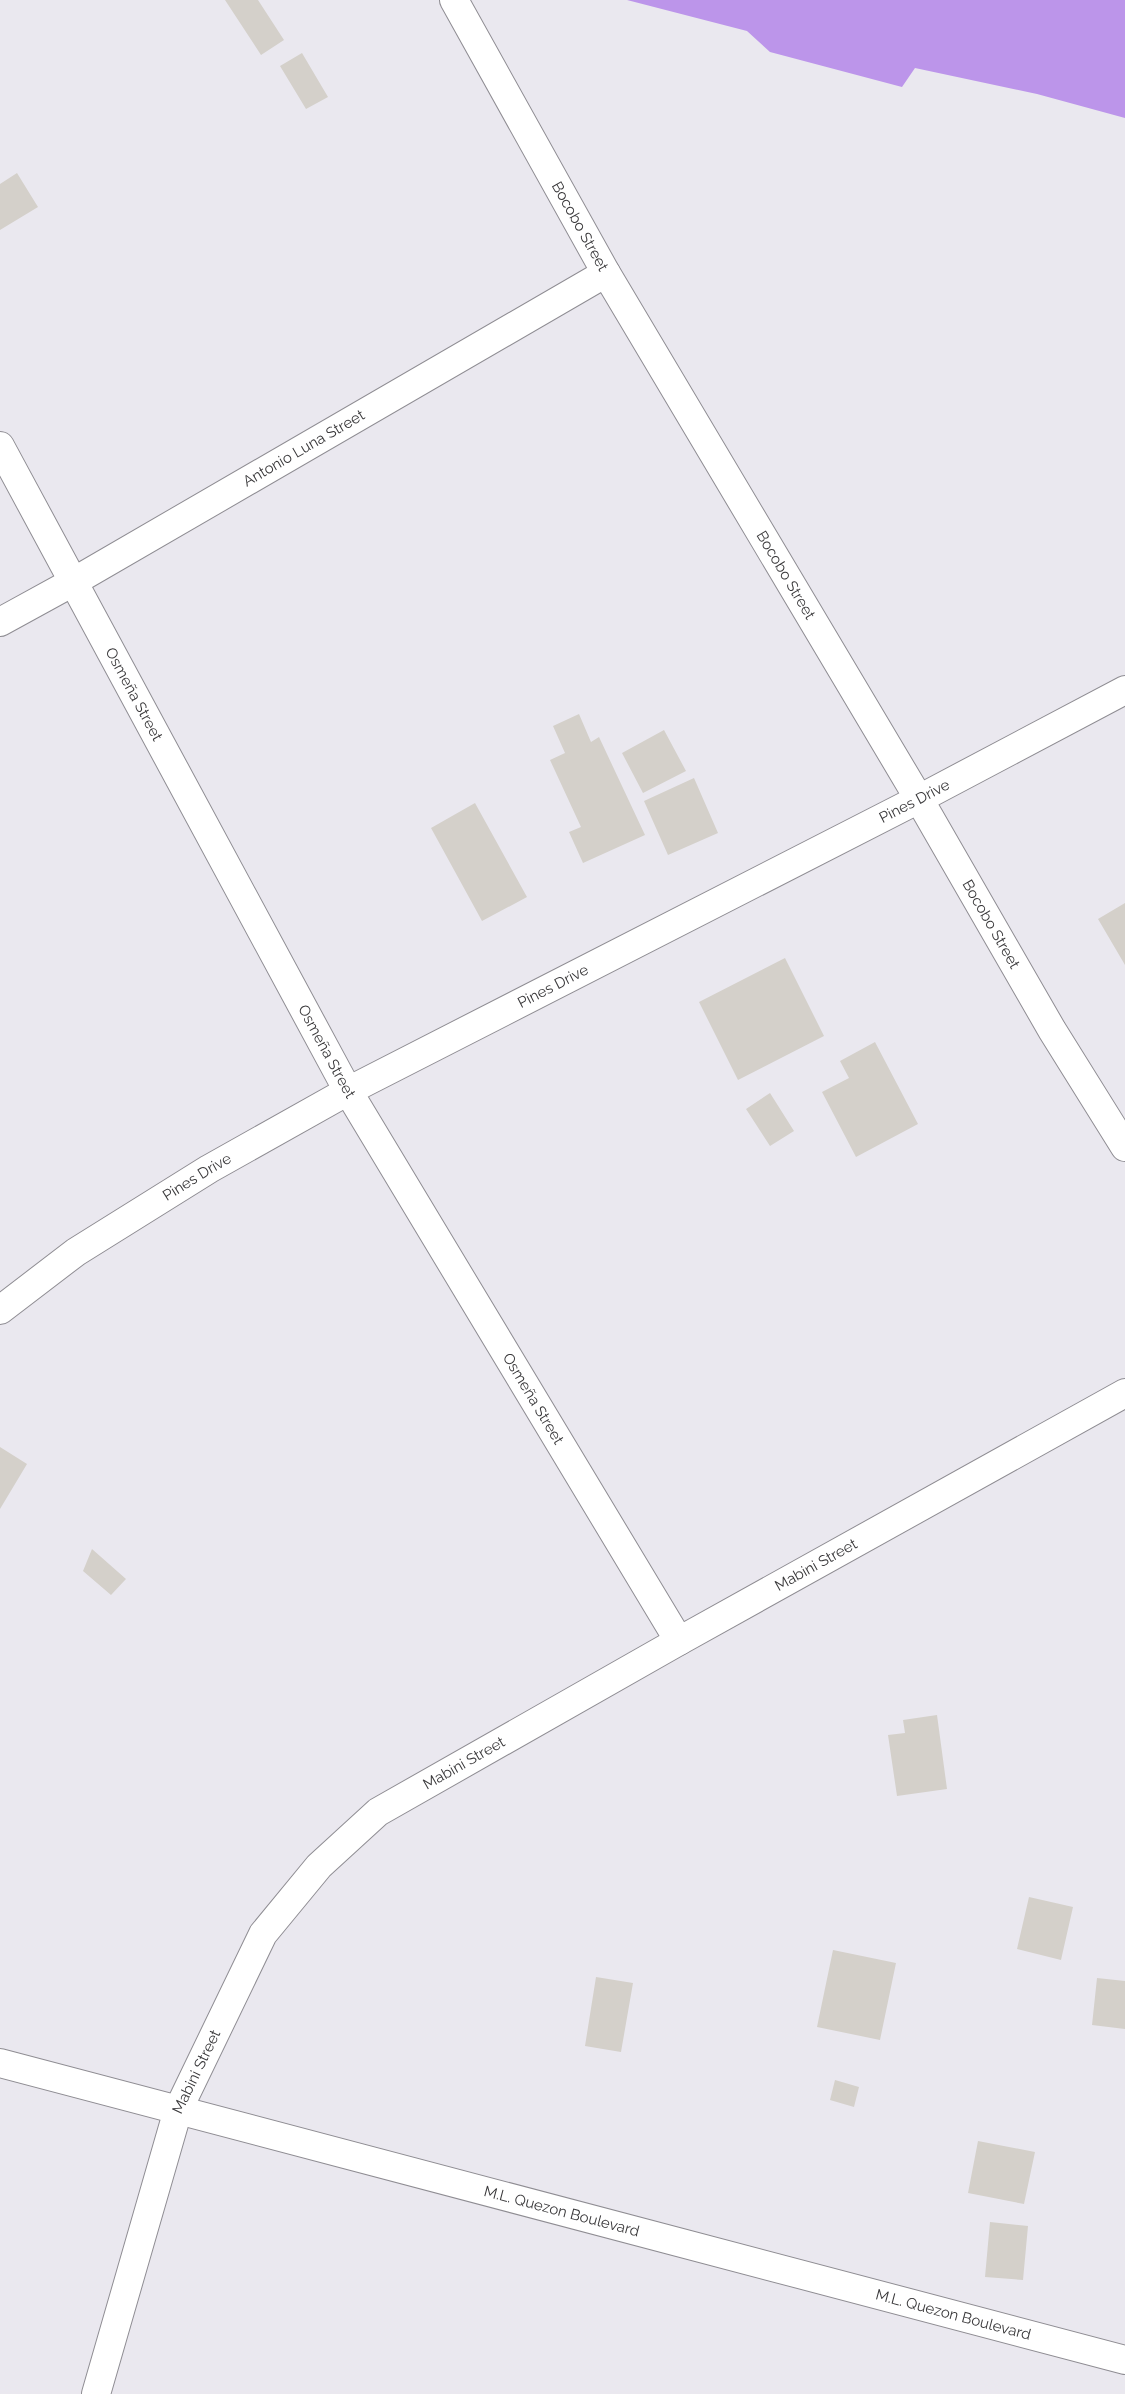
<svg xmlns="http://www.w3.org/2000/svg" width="1125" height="2394" viewBox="0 0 1125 2394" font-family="Raleway,sans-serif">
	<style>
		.water { fill: #bc95ea }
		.building { fill: #d4d0ca }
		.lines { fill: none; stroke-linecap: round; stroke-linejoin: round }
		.street-casing { stroke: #8f8d93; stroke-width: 30 }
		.street { stroke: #fff; stroke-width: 28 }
		.labels { text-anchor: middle; stroke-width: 5; stroke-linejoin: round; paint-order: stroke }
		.street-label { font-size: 15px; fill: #3a393b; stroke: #fff }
	</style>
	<rect width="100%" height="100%" fill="#eae8ef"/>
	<path class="water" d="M627,0H1125V118L1037,94L915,68L902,87L770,52L747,31Z"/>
	<path class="building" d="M225,0H258L284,40L261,55Z
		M302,53L328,97L306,109L280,66Z
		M17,173L38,207L0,230V184Z
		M579,714L591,742L599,737L645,835L583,863L569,832L581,827L550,760L565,753L553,726Z
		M664,730L686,771L643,793L622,753Z
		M694,778L718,833L668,855L644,801Z
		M475,803L527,897L482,921L431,828Z
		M1125,903V965L1098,919Z
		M785,958L824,1036L738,1080L699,1002Z
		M875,1042L918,1124L856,1157L822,1092L849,1078L840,1061Z
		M770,1093L794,1131L770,1146L746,1109Z
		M0,1447L27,1464L0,1509Z
		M92,1549L126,1579L111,1595L83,1571Z
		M937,1715L947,1789L897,1796L888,1735L905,1733L903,1720Z
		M1029,1897L1073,1907L1061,1960L1017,1949Z
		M833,1950L896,1963L880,2040L817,2027Z
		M596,1977L633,1983L621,2052L585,2046Z
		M1097,1978L1125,1981V2029L1092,2025Z
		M835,2080L859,2087L854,2107L830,2100Z
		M978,2141L1035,2152L1024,2204L968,2193Z
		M990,2222L1028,2226L1023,2280L985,2277Z"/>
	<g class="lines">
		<g class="street-casing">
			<g id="street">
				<path id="s1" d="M454,0L606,273L919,799L1052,1030L1125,1147"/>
				<path id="s2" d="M0,446L348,1091L679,1641"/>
				<path id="s3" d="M0,622L73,582L606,273"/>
				<path id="s4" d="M0,1310L76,1252L209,1169L348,1091L919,799L1125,690"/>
				<path id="s5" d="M0,2063L1125,2360"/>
				<path id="s6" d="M96,2394L178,2110L263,1934L319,1866L378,1812L679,1641L1125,1393"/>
			</g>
		</g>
		<use href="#street" class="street"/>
	</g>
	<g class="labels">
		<g class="street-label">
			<text dy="5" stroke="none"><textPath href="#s1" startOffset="259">Bocobo Street</textPath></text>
			<text dy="5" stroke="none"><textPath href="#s3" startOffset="350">Antonio Luna Street</textPath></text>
			<text dy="5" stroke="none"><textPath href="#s1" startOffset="664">Bocobo Street</textPath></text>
			<text dy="5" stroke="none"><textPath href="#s2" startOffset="282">Osmeña Street</textPath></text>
			<text dy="5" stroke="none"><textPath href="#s4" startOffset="1048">Pines Drive</textPath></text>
			<text dy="5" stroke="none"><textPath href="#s1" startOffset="1069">Bocobo Street</textPath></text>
			<text dy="5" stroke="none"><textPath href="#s4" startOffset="642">Pines Drive</textPath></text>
			<text dy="5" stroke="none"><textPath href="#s2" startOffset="688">Osmeña Street</textPath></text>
			<text dy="5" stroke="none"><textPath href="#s4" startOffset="238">Pines Drive</textPath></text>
			<text dy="5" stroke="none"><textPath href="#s2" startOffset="1092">Osmeña Street</textPath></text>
			<text dy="5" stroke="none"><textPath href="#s6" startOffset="1162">Mabini Street</textPath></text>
			<text dy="5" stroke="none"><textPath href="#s6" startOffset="758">Mabini Street</textPath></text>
			<text dy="5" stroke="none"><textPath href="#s6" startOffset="338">Mabini Street</textPath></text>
			<text dy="5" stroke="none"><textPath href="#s5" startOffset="581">M.L. Quezon Boulevard</textPath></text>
			<text dy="5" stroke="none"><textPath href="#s5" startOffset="986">M.L. Quezon Boulevard</textPath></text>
		</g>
	</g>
</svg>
